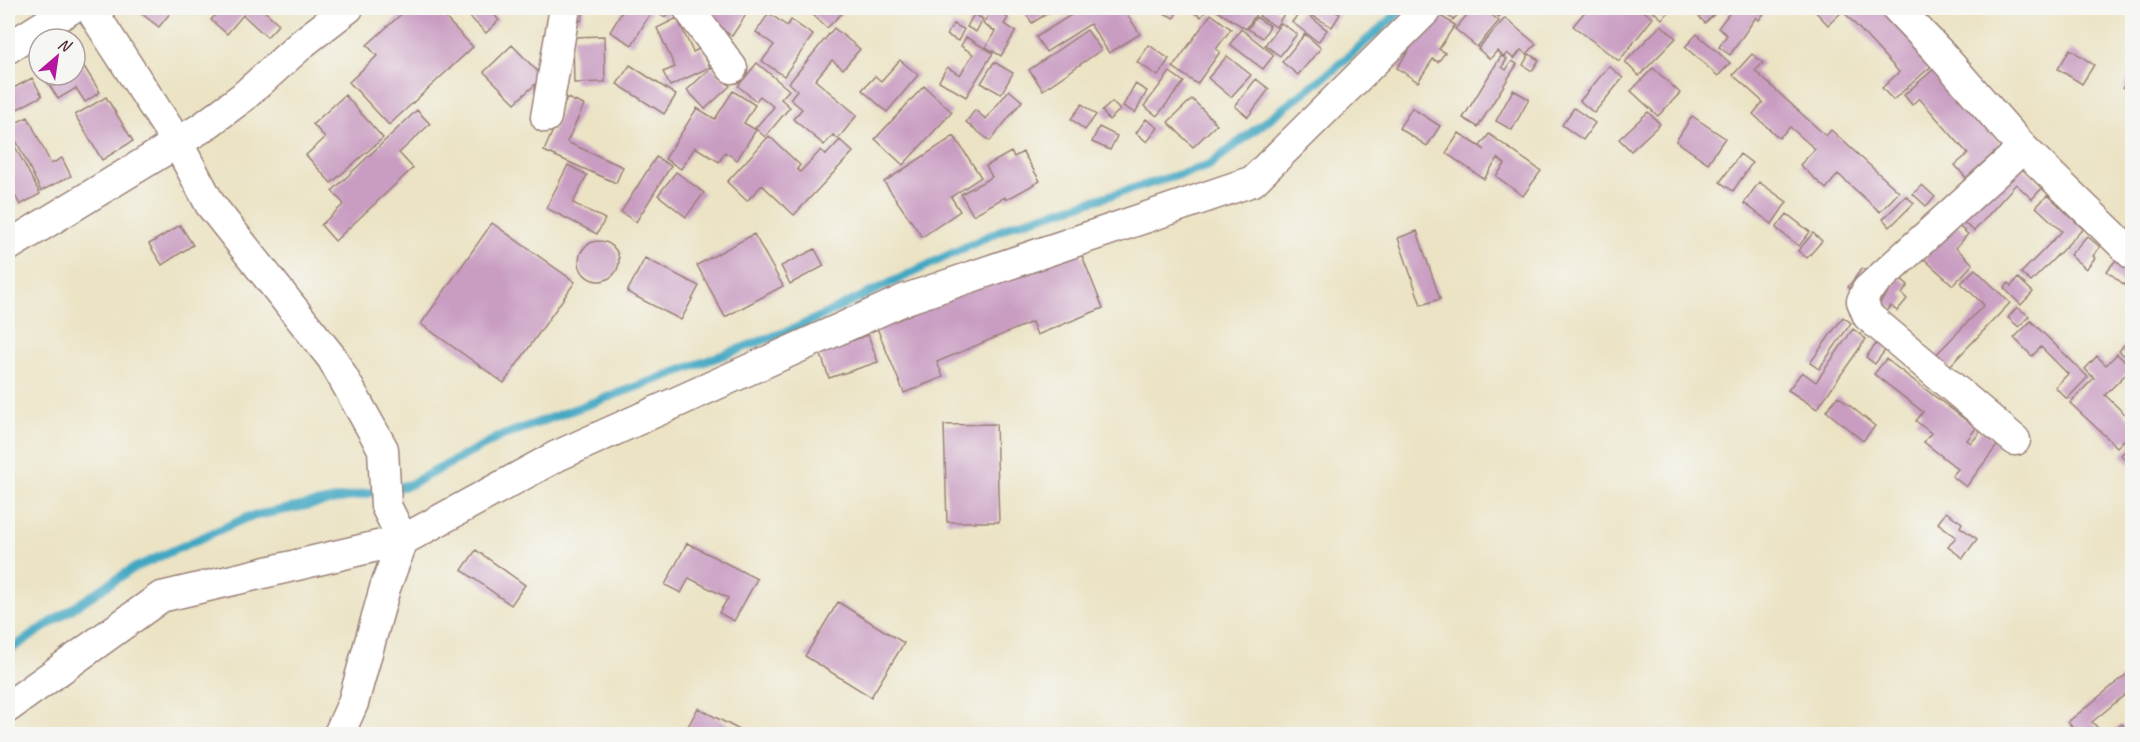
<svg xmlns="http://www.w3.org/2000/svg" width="2140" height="742" viewBox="0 0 2140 742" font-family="Caveat,sans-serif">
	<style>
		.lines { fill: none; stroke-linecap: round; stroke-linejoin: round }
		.stream { stroke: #43a7c3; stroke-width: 9 }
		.building { fill: #c99dc2 }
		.minor-casing { stroke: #9a8178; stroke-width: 33 }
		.minor { stroke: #fff; stroke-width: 30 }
	</style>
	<rect width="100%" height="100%" fill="#f6f6f2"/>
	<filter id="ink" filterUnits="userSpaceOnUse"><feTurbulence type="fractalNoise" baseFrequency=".0167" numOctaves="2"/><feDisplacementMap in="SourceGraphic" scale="12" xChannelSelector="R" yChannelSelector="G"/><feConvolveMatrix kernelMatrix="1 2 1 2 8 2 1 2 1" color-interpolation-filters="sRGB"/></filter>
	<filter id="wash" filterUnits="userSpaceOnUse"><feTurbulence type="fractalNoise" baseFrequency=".008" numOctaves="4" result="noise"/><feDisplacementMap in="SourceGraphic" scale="24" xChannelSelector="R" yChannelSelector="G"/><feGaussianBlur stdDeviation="1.35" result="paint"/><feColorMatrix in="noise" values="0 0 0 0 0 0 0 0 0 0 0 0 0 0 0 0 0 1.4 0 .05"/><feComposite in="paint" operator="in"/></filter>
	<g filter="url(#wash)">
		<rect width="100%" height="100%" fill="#ebe3c4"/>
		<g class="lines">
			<path class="stream" d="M8,651L132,569L248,517L409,485L499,437L794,329L1012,225L1208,166L1333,70L1404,8"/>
		</g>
		<g id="blocks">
			<path class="building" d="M134,8H174L159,27Z
				M221,8H261L279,24L267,37L243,15L227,34L211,20Z
				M408,8H436L473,47L389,125L349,82L377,56L367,45Z
				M461,8H495L491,12L499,20L486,33Z
				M574,8H585L581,21L571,18Z
				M624,8H644L651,12L632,45L610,32Z
				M649,8H671L665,17Z
				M710,8H745L749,10L732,36L703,18Z
				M812,8H838L843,12L827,28L809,11Z
				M992,8L1008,18L1004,24L1016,31L1001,56L986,47L995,31L983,24Z
				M1027,8H1051L1053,10L1032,23L1023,10Z
				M1082,8H1123L1140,34L1109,53L1090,24L1046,52L1036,37Z
				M1153,8H1179L1174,18Z
				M1187,8H1208L1201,17Z
				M1215,8H1260L1246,29L1214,9Z
				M1265,8H1274L1284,14L1276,27L1259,16Z
				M1299,8H1329L1340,14L1332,27Z
				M1442,8H1464L1453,20L1441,9Z
				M1473,8H1483L1499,21L1477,47L1455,29Z
				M1488,8H1507L1499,17Z
				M1588,8H1639L1653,18L1619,61L1573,26Z
				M1653,8H1673L1662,19L1651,9Z
				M1691,8H1721L1705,23Z
				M1733,8L1767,9L1759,20L1756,17L1730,55L1719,47L1727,35L1718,28Z
				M1812,8H1887L1936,62L1893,100L1882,88L1899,72L1843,11L1828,25Z
				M1302,10L1327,30L1318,42L1292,22Z
				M1434,12L1455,25L1439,49L1445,53L1438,62L1433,59L1418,82L1397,68Z
				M769,13L787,26L791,20L813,35L784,76L762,61L774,45L756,32Z
				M974,14L983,19L976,32L967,27Z
				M1211,14L1231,29L1216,49L1220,52L1197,84L1173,67Z
				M1256,17L1270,26L1263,38L1248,29Z
				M677,18L693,52L701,48L710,67L670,86L663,72L675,67L657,28Z
				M1505,18L1536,44L1527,54L1521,50L1514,59L1507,53L1504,57L1497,51L1490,59L1478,49Z
				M1281,23L1297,34L1280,56L1265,45Z
				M953,24L964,29L958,41L947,35Z
				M1661,25L1676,38L1639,76L1625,62Z
				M834,28L860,49L843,69L832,60L815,80L857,115L838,139L833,135L824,145L793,119L802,109L790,99L797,90L789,83Z
				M1241,29L1274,55L1263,69L1230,44Z
				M1087,30L1101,50L1043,90L1029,70Z
				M1305,34L1321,48L1298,75L1282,62Z
				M1697,34L1730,63L1718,76L1685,47Z
				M604,36L605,82L574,83L573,37Z
				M966,37L993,53L966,97L939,81L947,67L960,75L973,54L961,46Z
				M512,45L543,77L515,103L484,72Z
				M1149,45L1169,59L1158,76L1137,62Z
				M2070,49L2094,65L2082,84L2058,69Z
				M1529,54L1539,60L1532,71L1523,65Z
				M1752,54L1763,63L1755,71L1826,136L1831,130L1899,192L1880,212L1838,174L1826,189L1800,165L1815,149L1790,127L1779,138L1753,114L1763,102L1733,75Z
				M1227,56L1251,75L1231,97L1208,78Z
				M1501,56L1507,59L1502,67L1506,70L1512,61L1517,64L1478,127L1463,118Z
				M78,57L100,92L85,102L76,88L58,99L45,78L50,75H75V59Z
				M900,60L918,75L887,112L862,90L875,76L881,81Z
				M994,62L1013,73L1001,94L981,83Z
				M757,63L789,90L781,99L790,107L765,137L755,128L774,107L760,96L756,101L738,86Z
				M630,65L676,95L664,114L617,84Z
				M1609,66L1623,78L1594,113L1580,101Z
				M712,67L730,86L705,109L687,90Z
				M1653,68L1680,93L1658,116L1631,91Z
				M1935,68L2002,146L1966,178L1955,165L1968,154L1919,98L1912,105L1904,95Z
				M2132,71V93L2123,87Z
				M1170,72L1184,82L1157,116L1144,106Z
				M32,78L42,96L8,114V91Z
				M1256,79L1269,89L1248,117L1235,106Z
				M1135,84L1147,91L1135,113L1123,106Z
				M924,86L952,112L903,165L875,139Z
				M1009,90L1022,101L990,141L966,122L975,110L986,119Z
				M1513,90L1529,99L1512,130L1496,121Z
				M733,91L755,105L744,123L756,130L737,160L725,152L719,162L695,147L681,169L665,159L697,108L715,119Z
				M345,95L383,138L331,183L306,155L325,138L313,124Z
				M106,97L133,141L102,160L75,115Z
				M567,98L584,105L567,142L623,167L616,183L544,151Z
				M1192,99L1217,124L1193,147L1168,122Z
				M1112,102L1120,110L1109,120L1102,111Z
				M1082,104L1096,115L1085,130L1071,119Z
				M1412,108L1440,126L1427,146L1399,128Z
				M1574,108L1595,123L1583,140L1562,125Z
				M417,110L430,124L399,153L413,168L335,241L321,225L344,204L332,191Z
				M1648,112L1660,124L1631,151L1619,139Z
				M1692,116L1725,138L1708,163L1676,141Z
				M28,117L51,164L62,158L71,176L41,191L9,126Z
				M1146,119L1158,128L1147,142L1136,133Z
				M1099,127L1117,136L1110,150L1092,142Z
				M8,133L40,194L20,205L8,182Z
				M1459,133L1485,150L1480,146L1489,134L1541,171L1523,196L1496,176L1505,164L1498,158L1484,179L1446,153Z
				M769,136L800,165L797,169L800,172L821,150L826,155L840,140L853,152L794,215L762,185L747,201L727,182Z
				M954,136L981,177L951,197L960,211L922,237L884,182Z
				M1011,152L1014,157L1023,152L1040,181L1006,200L1005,197L973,215L961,194L992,177L986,166Z
				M1740,154L1752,163L1733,191L1720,182Z
				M656,157L671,166L636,222L621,212Z
				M2014,160L2043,187L2032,199L2016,184L1974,231L1960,219Z
				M568,165L587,175L573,203L605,219L597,234L546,208Z
				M676,172L704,193L686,217L658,195Z
				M1759,182L1787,202L1772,224L1744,203Z
				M1922,185L1935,197L1926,206L1913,194Z
				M2048,195L2083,229L2031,282L2021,273L2062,231L2036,207Z
				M1906,196L1914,203L1890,227L1883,219Z
				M1787,214L1810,232L1799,246L1776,228Z
				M492,223L575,282L504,383L421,324Z
				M1956,224L1968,234L1956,248L1973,264L1953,285L1924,259Z
				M180,225L193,245L162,265L149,244Z
				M1417,231L1440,299L1421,305L1398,238Z
				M1813,233L1822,241L1807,258L1798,251Z
				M754,234L783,286L725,317L697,265Z
				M2087,236L2100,247L2093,256L2095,258L2086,269L2070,255Z
				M579 261a20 20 0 1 1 40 0a20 20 0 1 1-40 0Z
				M1078,246L1103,308L1037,335L1032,322L937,362L943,377L904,393L877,328Z
				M815,249L824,266L790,284L781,266Z
				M2120,255L2132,265V291L2107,271Z
				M645,258L699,286L681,320L627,292Z
				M1862,268L1871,276L1857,294L1848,287Z
				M1975,269L2010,303L1945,371L1932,359L1984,305L1961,283Z
				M1900,278L1908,285L1902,294L1907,299L1897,311L1891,306L1881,319L1872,312Z
				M2018,278L2033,292L2021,305L2004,288L2009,283L2011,286Z
				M2017,307L2029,316L2019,327L2008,318Z
				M1843,317L1851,323L1819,369L1810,363Z
				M2031,321L2088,377L2067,399L2055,387L2068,374L2041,347L2032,356L2014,338Z
				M1853,329L1866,339L1817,409L1788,390L1802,372L1816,382Z
				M868,335L878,362L829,378L820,352Z
				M2132,336V362L2119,351Z
				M1880,339L1889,345L1875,364L1866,357Z
				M2117,354L2132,368L2105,395L2132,421V466L2121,455L2131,445L2125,439L2117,447L2070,403L2094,378L2085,369L2097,356L2106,365Z
				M1886,359L1976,428L1967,440L1971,443L1982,430L1999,443L1966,487L1952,476L1958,469L1924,442L1931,433L1916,421L1923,412L1874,374Z
				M1838,396L1875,426L1863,441L1826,411Z
				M996,424L999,522H947L944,425Z
				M1946,512L1962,523L1960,527L1977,539L1963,558L1948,547L1956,537L1938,523Z
				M687,543L757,579L734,621L719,613L728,598L689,578L681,593L665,585Z
				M476,550L525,585L511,605L462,570Z
				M838,602L904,643L871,697L805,656Z
				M2132,670V689L2092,722L2098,728L2089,734H2077L2068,722Z
				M698,708L747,734H684Z
				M2122,724L2130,734H2108Z"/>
		</g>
	</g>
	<g filter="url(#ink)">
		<use href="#blocks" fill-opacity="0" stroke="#9a8178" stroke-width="1.5"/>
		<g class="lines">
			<g class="minor-casing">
				<path id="minor" d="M90,8L177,142L210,204L332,358L383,449L386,506L403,540L385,588L353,703L339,734
					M688,8L732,68
					M1897,8L1937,50L2023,148L2132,254
					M8,48L72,8
					M546,117L565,8
					M8,246L203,127L243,97L304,42L348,8
					M2015,440L1868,316L1862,301L1867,290L2023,148
					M8,707L161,597L403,540L557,456L906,299L1253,181L1428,8"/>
			</g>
			<use href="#minor" class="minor"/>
		</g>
	</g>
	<rect width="2140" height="742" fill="none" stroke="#f6f6f2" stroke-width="30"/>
	<g transform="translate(57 57) rotate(29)"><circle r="28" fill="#f6f6f2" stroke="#b1a0a2" stroke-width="1.5"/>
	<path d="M0-4.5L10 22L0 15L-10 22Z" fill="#b5179e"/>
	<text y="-9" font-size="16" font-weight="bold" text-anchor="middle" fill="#4a1f2b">N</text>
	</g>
</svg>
